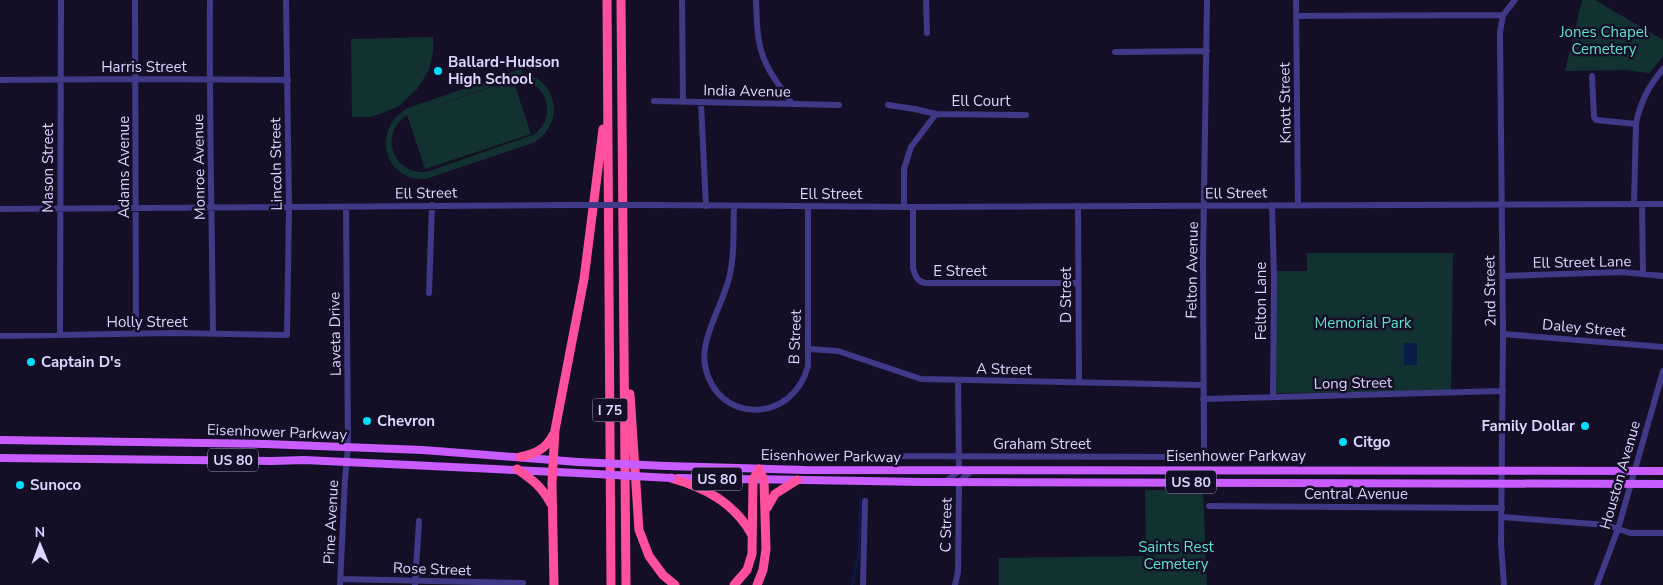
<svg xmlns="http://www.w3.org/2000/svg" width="1663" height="585" viewBox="0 0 1663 585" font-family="'Nunito Sans',sans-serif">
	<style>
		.green { fill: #123232; fill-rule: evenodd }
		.water { fill: #091d46 }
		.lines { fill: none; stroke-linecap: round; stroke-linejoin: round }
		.stream { stroke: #091d46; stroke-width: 2 }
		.minor { stroke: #3f3987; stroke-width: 6 }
		.major { stroke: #c85cff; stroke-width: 8 }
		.highway { stroke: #ff509e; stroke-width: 9 }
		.minor-bridge { stroke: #3f3987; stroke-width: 6 }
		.major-bridge { stroke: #c85cff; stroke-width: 8 }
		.poi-dot { fill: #01dcff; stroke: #140f27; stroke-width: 2 }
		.labels { text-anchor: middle; stroke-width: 5; stroke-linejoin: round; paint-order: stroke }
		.shield { fill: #140f27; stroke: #a09abe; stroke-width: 1 }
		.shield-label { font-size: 14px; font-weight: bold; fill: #dcd5ff }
		.park-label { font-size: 15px; fill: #5ee3c6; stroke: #140f27 }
		.poi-label { font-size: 15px; font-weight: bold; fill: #dcd5ff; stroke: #140f27; text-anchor: start }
		.street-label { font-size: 15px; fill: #dcd5ff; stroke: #140f27 }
	</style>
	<rect width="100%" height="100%" fill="#140f27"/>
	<path class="green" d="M1582,0H1595L1663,40V56L1650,73L1625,70L1565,71Z
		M433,37V52L429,70L417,89L398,107L371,117H352L351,39Z
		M521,69L523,73C558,81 565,122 535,142L426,179C383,182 371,128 408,108ZM514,79C545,78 559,114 535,134L427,172C393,175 378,134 407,115L425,169L531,134L513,80L408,115Z
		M1307,253H1453L1451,392L1273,393L1274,271H1307Z
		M1145,490H1203L1207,585H999V558L1146,556Z"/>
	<path class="water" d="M1404,343H1417V365H1404Z"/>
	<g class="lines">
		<path class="stream" d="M852,585L859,552L860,496"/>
		<path class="minor" d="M135,0L136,334
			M210,0C209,111 212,223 213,334
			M682,0L683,102
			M756,0C757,17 756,34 761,50C766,70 781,87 792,104
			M926,0L927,33
			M1296,0L1298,205
			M1296,16L1503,15
			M1115,52L1207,51
			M1592,76L1594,117L1596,120L1636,124
			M0,80L136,79L288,80
			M654,101L839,105
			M701,103L706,206
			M888,105L915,109L936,114
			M1634,204L1636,124C1640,102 1649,85 1663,69
			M1642,204L1643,273
			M649,205L913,207L1663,204
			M1272,205L1274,276L1273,397
			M734,206C733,230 735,255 729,278C723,304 700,339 705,365C716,425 793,424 808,366V207
			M1078,206L1079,383
			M904,207V169L911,147L936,114L1026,115
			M913,207V268C915,276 917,281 925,283H1078
			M0,209L567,205
			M1502,276L1622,272L1663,276
			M429,293L432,205
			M1503,334L1663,347
			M60,335L61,0
			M0,336L174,333L287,335L289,207L286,0
			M809,349L838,351L921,379L1203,385
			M1203,399L1503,391
			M876,456L1199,457L1203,455L1204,451L1203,260L1207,0
			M945,482L959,471L958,380
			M1209,506L1502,508
			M1502,517L1607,525L1630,533H1663
			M341,579L523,583
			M415,584L419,521
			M340,585L345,479L348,447L346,207
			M863,585L865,501
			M955,585L958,572L959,482L972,470
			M1504,585L1501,544L1503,334L1500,32L1503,15L1515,0
			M1597,585L1618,529L1663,371"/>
		<path class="major" d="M0,440L265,444L423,450L578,462
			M0,458L272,461L304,460L577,473
			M666,466L805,470L1663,471
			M678,478L923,482L1663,484"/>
		<path class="highway" d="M607,0L611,585
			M621,0L626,585
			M630,394L639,530L649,556L663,575L675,585
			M520,457C535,454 546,449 553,435
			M517,469C533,480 542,487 551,504
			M671,478C705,488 734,502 752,535
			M767,508L775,494L797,480
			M554,585L552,483L555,430L584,279L603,129
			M734,585L747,570L752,554L753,480L759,469
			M757,585L763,570L766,549L764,480L759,469"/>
		<path class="minor-bridge" d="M567,205H649"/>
		<path class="major-bridge" d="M578,462L666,466
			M577,473L671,478"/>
	</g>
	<g class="poi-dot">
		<circle cx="438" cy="71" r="5"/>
		<circle cx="31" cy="362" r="5"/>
		<circle cx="367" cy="421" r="5"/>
		<circle cx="1585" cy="426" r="5"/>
		<circle cx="1343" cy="442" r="5"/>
		<circle cx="20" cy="485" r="5"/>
	</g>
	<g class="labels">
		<g class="shield">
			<rect x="592.5" y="398.5" width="35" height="23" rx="4"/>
			<rect x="208" y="448.5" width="50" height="23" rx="4"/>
			<rect x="692" y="467.5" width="50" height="23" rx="4"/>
			<rect x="1166" y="470.5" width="50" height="23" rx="4"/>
		</g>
		<g class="shield-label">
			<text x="610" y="415">I 75</text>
			<text x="233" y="465">US 80</text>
			<text x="717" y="484">US 80</text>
			<text x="1191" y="487">US 80</text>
		</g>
		<g class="park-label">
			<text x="1604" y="37">Jones Chapel<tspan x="1604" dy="17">Cemetery</tspan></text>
			<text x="1363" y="328">Memorial Park</text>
			<text x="1176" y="552">Saints Rest<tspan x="1176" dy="17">Cemetery</tspan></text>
		</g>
		<g class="poi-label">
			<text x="448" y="67">Ballard-Hudson<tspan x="448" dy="17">High School</tspan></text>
			<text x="41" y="367">Captain D's</text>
			<text x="377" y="426">Chevron</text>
			<text x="1575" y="431" text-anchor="end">Family Dollar</text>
			<text x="1353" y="447">Citgo</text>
			<text x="30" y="490">Sunoco</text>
		</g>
		<g class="street-label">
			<text x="144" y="72">Harris Street</text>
			<text transform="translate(747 91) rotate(1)" y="5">India Avenue</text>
			<text x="981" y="106">Ell Court</text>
			<text transform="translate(1285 103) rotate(-91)" y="5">Knott Street</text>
			<text transform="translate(276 164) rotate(-91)" y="5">Lincoln Street</text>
			<text transform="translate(124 167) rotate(-90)" y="5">Adams Avenue</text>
			<text transform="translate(199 167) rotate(-91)" y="5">Monroe Avenue</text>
			<text transform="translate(48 168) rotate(-90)" y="5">Mason Street</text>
			<text transform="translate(426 193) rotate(-1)" y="5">Ell Street</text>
			<text transform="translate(1236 193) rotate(-1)" y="5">Ell Street</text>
			<text x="831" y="199">Ell Street</text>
			<text transform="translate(1582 262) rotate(-1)" y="5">Ell Street Lane</text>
			<text transform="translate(1192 270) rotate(-89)" y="5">Felton Avenue</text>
			<text x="960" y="276">E Street</text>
			<text transform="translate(1490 291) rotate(-91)" y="5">2nd Street</text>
			<text transform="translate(1066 295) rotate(-90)" y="5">D Street</text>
			<text transform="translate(1261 301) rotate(-90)" y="5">Felton Lane</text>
			<text x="147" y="327">Holly Street</text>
			<text transform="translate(1584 328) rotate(5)" y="5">Daley Street</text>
			<text transform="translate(335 334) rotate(-91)" y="5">Laveta Drive</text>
			<text transform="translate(795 337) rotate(-88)" y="5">B Street</text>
			<text transform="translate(1004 369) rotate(1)" y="5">A Street</text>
			<text transform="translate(1353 383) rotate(-1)" y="5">Long Street</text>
			<text transform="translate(277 432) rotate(2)" y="5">Eisenhower Parkway</text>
			<text x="1042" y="449">Graham Street</text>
			<text transform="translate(831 456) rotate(1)" y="5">Eisenhower Parkway</text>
			<text x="1236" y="461">Eisenhower Parkway</text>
			<text transform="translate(1620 475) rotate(-74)" y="5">Houston Avenue</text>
			<text x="1356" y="499">Central Avenue</text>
			<text transform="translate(331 522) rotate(-87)" y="5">Pine Avenue</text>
			<text transform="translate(946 525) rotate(-89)" y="5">C Street</text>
			<text transform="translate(432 569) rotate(2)" y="5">Rose Street</text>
		</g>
	</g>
	<g transform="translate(40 545) rotate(359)" stroke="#140f27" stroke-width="4" paint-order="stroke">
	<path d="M0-4L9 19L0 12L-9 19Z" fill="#dcd5ff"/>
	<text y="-8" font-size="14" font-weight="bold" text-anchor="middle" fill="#dcd5ff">N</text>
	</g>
</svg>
